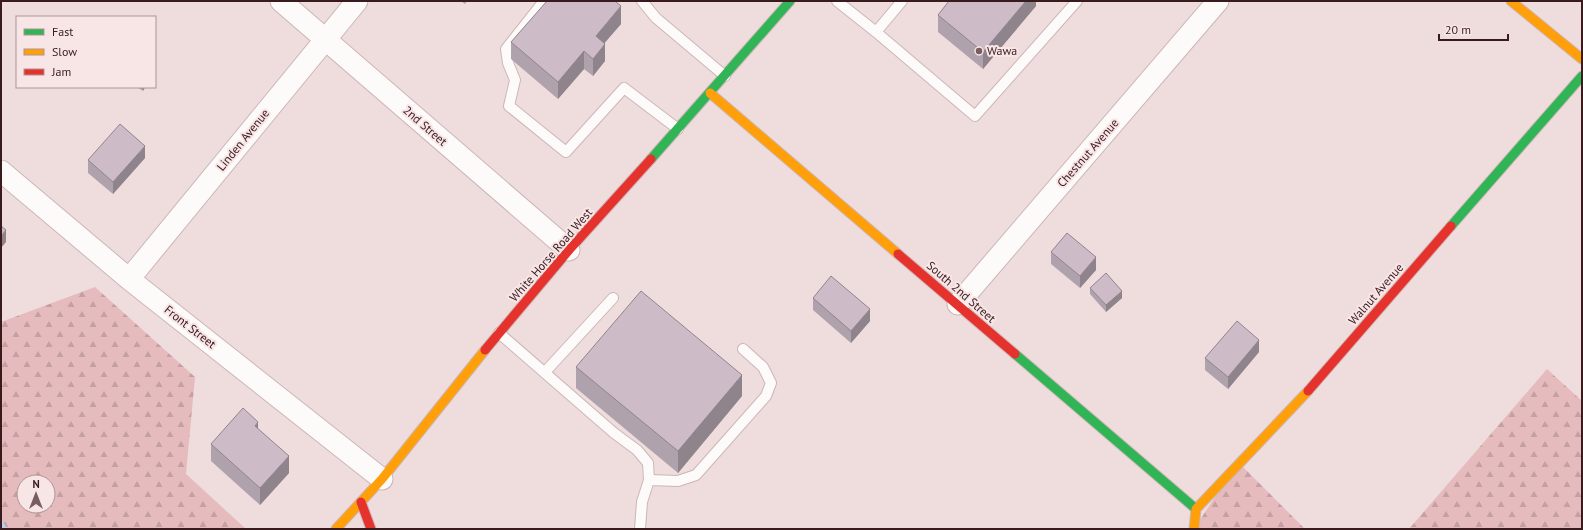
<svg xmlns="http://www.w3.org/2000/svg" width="1583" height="530" viewBox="0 0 1583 530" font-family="'PT Sans',sans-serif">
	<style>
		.forest { fill: url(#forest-firs); fill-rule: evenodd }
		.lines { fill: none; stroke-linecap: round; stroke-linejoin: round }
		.stream { stroke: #b6cdf3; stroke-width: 7 }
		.lane-casing { stroke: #cdb6b7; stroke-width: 12 }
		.street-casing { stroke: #cdb6b7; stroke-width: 23 }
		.fast-casing { stroke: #cdb6b7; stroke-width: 11 }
		.slow-casing { stroke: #cdb6b7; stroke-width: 11 }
		.jam-casing { stroke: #cdb6b7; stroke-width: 11 }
		.lane { stroke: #fdfafa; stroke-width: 10 }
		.street { stroke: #fdfafa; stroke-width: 21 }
		.fast { stroke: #30b455; stroke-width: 9 }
		.slow { stroke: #ff9f0a; stroke-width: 9 }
		.jam { stroke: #e5322d; stroke-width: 9 }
		.wall { fill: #b0a2ac }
		.shaded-wall { fill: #90848c }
		.building { fill: #cdbcc8; stroke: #90848c }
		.poi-dot { fill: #795e60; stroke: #f8e6e6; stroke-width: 1.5 }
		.labels { text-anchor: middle; stroke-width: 4; stroke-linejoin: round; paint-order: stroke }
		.poi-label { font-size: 12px; fill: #391a1d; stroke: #f8e6e6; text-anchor: start }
		.street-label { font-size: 12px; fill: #391a1d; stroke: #f8e6e6 }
	</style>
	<defs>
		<pattern id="forest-firs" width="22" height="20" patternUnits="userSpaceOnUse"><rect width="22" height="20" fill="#e5bbbd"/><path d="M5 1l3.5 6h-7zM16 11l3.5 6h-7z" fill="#c5a0a2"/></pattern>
	</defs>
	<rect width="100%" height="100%" fill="#efdcdd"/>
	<path class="forest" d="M95,287L195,377L186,474L246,529H1V322ZM24,482H48V506H24Z
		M1547,369L1582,401V529H1409Z
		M1238,462L1305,529H1194Z"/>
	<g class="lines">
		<path class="stream" d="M1,525L3,529"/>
		<g class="lane-casing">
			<path id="lane" d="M544,1L506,49L508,63L515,80L509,106L566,152L624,88L678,129
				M642,1L656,18L725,76
				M837,1L876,32L902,1
				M876,32L975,116L1077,1
				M499,333L614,433L637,450L648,463L649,480L642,502L640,529
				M545,372L613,298
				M649,480L678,481L696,475L766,396L771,383L763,367L743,349"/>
		</g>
		<g class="street-casing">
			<path id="street" d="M281,1L569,250
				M1,171L129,279L382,479
				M129,279L357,1
				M958,304L1218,1"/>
		</g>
		<g class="fast-casing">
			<path id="fast" d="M651,159L790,1
				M1451,226L1582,76
				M1015,354L1196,509"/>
		</g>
		<g class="slow-casing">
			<path id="slow" d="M1511,1L1582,59
				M710,93L898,254
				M336,529L382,479L485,350
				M1194,529L1196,509L1308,391"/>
		</g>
		<g class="jam-casing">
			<path id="jam" d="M898,254L1015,354
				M485,350L569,250L651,159
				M1308,391L1451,226
				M361,502L371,529"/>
		</g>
		<use href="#lane" class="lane"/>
		<use href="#street" class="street"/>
		<use href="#fast" class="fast"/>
		<use href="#slow" class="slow"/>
		<use href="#jam" class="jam"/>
	</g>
	<path class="wall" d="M461,1H467L465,4Z
		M948,1H1036V6L983,69L938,32V15L948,3Z
		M621,24L604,43L605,61L593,76L584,69L558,99L511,59V42Z
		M137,87H145L143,91Z
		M145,158L113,194L88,173V160Z
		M1051,252L1096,270L1080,288L1051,264Z
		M1090,288L1122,298L1106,312L1090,294Z
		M813,298L870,321L851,343L813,310Z
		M1259,352L1228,389L1205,370V358Z
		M576,367L742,396L678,473L576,388Z
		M258,429L289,473L260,505L211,461V444Z"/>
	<path class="shaded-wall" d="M1026,1H1036V6L983,69V52Z
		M621,6V24L596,53V36Z
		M605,44V61L593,76V59Z
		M584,51V69L558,99V82Z
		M143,87H145L143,91Z
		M145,146V158L113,194V182Z
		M6,230V242L1,248V236Z
		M1096,257V270L1080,288V276Z
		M1122,291V298L1106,312V305Z
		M870,309V321L851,343V331Z
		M1259,340V352L1228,389V377Z
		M742,375V396L678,473V451Z
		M258,422V439L255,426Z
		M289,456V473L260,505V488Z"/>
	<path class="building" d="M547,1H615L621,6L596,36L605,44L593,59L584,51L558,82L511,42Z
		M949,1H1026L983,52L938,15Z
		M120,124L145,146L113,182L88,160Z
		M1,226L6,230L1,236Z
		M1067,233L1096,257L1080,276L1051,252Z
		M1106,273L1122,291L1106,305L1090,288Z
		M831,276L870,309L851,331L813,298Z
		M641,291L742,375L678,451L576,367Z
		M1237,321L1259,340L1228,377L1205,358Z
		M243,408L258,422L255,426L289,456L260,488L211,444Z"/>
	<circle class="poi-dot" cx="979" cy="51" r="4"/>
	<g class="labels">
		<g class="poi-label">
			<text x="987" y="55">Wawa</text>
		</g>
		<g class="street-label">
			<text transform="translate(425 126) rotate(41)" y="4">2nd Street</text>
			<text transform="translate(243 140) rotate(-51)" y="4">Linden Avenue</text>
			<text transform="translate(1088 153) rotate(-49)" y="4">Chestnut Avenue</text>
			<text transform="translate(551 255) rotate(-49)" y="4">White Horse Road West</text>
			<text transform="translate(961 292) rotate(41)" y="4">South 2nd Street</text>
			<text transform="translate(1376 294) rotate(-49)" y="4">Walnut Avenue</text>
			<text transform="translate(190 327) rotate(38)" y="4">Front Street</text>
		</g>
	</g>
	<rect width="1583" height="530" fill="none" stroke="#391a1d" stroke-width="4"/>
	<rect x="16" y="16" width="140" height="72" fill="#f8e6e6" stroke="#ac9496"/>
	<rect x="24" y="29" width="20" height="6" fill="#30b455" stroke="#ac9496"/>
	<text x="52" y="36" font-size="12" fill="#391a1d">Fast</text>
	<rect x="24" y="49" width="20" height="6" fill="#ff9f0a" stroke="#ac9496"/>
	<text x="52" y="56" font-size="12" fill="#391a1d">Slow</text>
	<rect x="24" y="69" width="20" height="6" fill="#e5322d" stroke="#ac9496"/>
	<text x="52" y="76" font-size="12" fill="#391a1d">Jam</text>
	<g transform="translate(36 494)"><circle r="19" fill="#f8e6e6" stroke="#ac9496"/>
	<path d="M0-3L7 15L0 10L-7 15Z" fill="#795e60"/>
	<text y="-6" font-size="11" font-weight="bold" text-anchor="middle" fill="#391a1d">N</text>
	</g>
	<path d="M1439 34v6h69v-6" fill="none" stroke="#391a1d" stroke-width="2"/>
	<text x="1445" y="34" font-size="12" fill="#391a1d" stroke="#f8e6e6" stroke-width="3" paint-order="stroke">20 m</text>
</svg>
